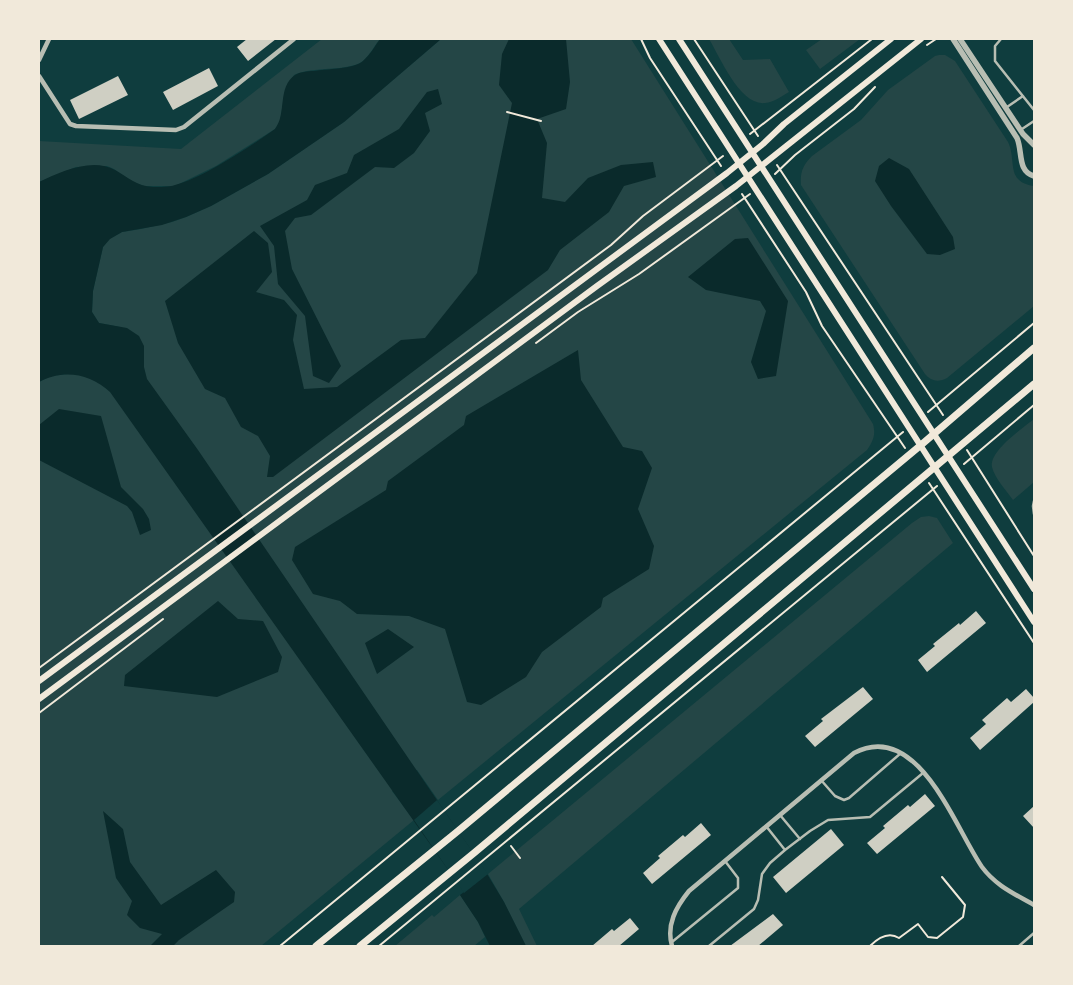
<svg xmlns="http://www.w3.org/2000/svg" width="1073" height="985" viewBox="0 0 1073 985" font-family="'Archivo Narrow',sans-serif">
	<style>
		.green { fill: #244646 }
		.water { fill: #0a2a2b }
		.pier { fill: #0f3d3e }
		.building { fill: #cfcfc3 }
		.lines { fill: none; stroke-linecap: round; stroke-linejoin: round }
		.path { stroke: #f1e9da; stroke-width: 2 }
		.service { stroke: #b8beb3; stroke-width: 2.5 }
		.minor { stroke: #b8beb3; stroke-width: 4.5 }
		.tertiary { stroke: #b8beb3; stroke-width: 5.5 }
		.secondary { stroke: #f1e9da; stroke-width: 6 }
		.primary { stroke: #f1e9da; stroke-width: 7 }
	</style>
	<rect width="100%" height="100%" fill="#0f3d3e"/>
	<path class="green" d="M322,39H380C374,46 370,55 363,61C349,72 312,66 294,75L285,91L280,121L275,129L216,166L175,186H144L130,181L114,169L107,166L76,167L39,182V141L181,149Z
		M441,39H631L873,424C876,435 873,441 867,450L438,800L417,770L392,791L414,820L261,946H39V382L51,376L68,374L120,327L99,323L92,312L93,291L103,247L109,239L122,232L141,229L172,222L186,217L211,206L268,174L344,122Z
		M709,39H729L743,60L770,59L789,92C782,96 774,102 765,103C740,106 720,57 709,39Z
		M822,39H860L820,69L806,50Z
		M939,55H945L955,61L1008,142C1017,160 1005,182 1034,186V306L947,378C938,383 931,381 925,374L801,185C800,172 803,165 812,156L861,120L888,90L935,56Z
		M1034,419V482L1013,500C1006,490 995,479 992,467C989,451 1023,428 1034,419Z
		M929,516L937,518L953,543L519,909L537,946H526L504,902L488,874L912,523L921,517Z
		M460,895L478,922L485,937L474,946H395L432,915L434,917Z"/>
	<path class="water" d="M380,39H441L344,122L268,174L211,206L186,217L162,225L122,232L110,239L103,247L93,291L92,312L99,323L127,328L139,336L144,346V367L147,379L198,450L484,869L504,902L526,946H490L478,922L460,895L464,892L110,392C90,373 62,369 39,382V182C60,172 92,157 115,170C128,177 136,186 153,187C160,187 169,187 175,185C203,178 251,146 275,129C287,114 277,87 295,75C300,72 308,71 314,71C326,69 354,69 363,61C370,55 375,46 380,39Z
		M509,39H566L570,82L566,109L537,119L547,143L542,198L565,202L588,178L621,165L653,162L656,177L624,186L609,212L560,250L548,270L273,477H267L270,456L258,436L241,427L225,398L205,389L178,343L165,301L254,231L268,243L272,272L256,292L284,300L297,315L293,340L304,389L337,387L401,340L425,338L477,273L512,103L499,85L502,54Z
		M438,89L442,104L425,113L430,131L414,153L394,168L375,167L311,215L295,218L285,231L292,269L341,366L329,383L313,376L305,316L278,284L274,246L260,226L307,200L315,185L347,173L354,155L399,129L427,92Z
		M889,158L909,169L953,237L955,249L940,255L927,254L891,206L875,181L879,166Z
		M748,238L788,301L776,376L758,379L751,362L766,311L760,301L706,290L688,277L735,239Z
		M578,350L581,380L623,447L642,451L652,468L638,509L654,546L649,569L603,598L601,607L542,652L526,677L481,705L467,702L445,629L409,616L357,614L340,601L313,594L292,560L295,547L386,490L388,481L464,425L466,416Z
		M59,409L101,416L121,487L143,509L149,519L151,530L140,535L132,512L127,506L39,460V425Z
		M218,601L238,619L263,621L282,657L278,672L217,697L124,686L125,675Z
		M388,629L414,647L377,674L365,643Z
		M103,811L123,829L130,862L161,905L216,870L235,892L234,902L179,940L173,946H150L162,934L140,928L127,915L132,901L116,878Z"/>
	<path class="pier" d="M437,800L488,874L464,893L414,820Z"/>
	<path class="building" d="M247,39H276L248,61L237,47Z
		M209,68L218,86L173,110L163,92Z
		M118,76L128,95L79,119L70,100Z
		M976,611L986,623L927,672L918,660L935,646L933,644L959,623L960,625Z
		M863,687L873,699L815,747L805,736L823,721L821,719Z
		M1026,689L1034,698V702L980,750L970,738L986,724L982,720L1007,698L1011,702Z
		M925,794L935,806L877,854L867,843L885,828L883,826L908,805L910,807Z
		M1034,806V828L1023,816Z
		M701,823L711,835L652,884L643,873L660,858L658,856L683,835L685,837Z
		M831,829L844,845L786,893L773,877Z
		M773,914L783,925L758,946H730Z
		M630,918L639,929L619,946H592L612,929L614,931Z"/>
	<g class="lines">
		<path class="path" d="M641,39L650,58L721,166
			M694,39L758,136
			M927,45L936,39
			M507,112L541,121
			M750,134L872,39
			M777,165L943,415
			M775,174L795,155L854,109L875,87
			M742,194L806,292L822,326L905,448
			M536,343L578,312L639,274L750,194
			M928,412L1034,323
			M967,450L1034,556
			M964,464L1034,405
			M929,483L1034,643
			M39,668L611,245L643,216L723,156
			M39,713L163,619
			M511,846L520,858
			M280,946L903,432
			M379,946L937,486
			M870,946C878,938 888,931 899,938L918,924L928,937L937,938L963,917L965,905L942,877"/>
		<path class="service" d="M1001,39L995,46V61L1034,110
			M1007,107L1023,96
			M1022,129L1034,121
			M1034,501L1033,506L1034,514
			M821,780L835,796L844,800L849,798L901,753
			M780,815L800,839
			M766,826L785,850
			M672,942L738,888V878L725,861
			M709,946L754,909L758,900L762,874L770,863L785,850L810,831L828,820L870,817L923,773
			M1019,946L1034,933"/>
		<path class="minor" d="M39,60L49,39
			M39,76L70,124L76,126L176,130L184,127L294,39
			M672,946C666,925 676,907 689,891L854,753C918,719 955,828 982,867C996,886 1015,894 1034,905"/>
		<path class="tertiary" d="M953,39L1017,138C1023,152 1017,171 1034,176
			M960,39L1023,134L1034,145"/>
		<path class="secondary" d="M659,39L1034,622
			M679,39L1034,589
			M39,681L727,173L763,144L784,124L891,39
			M39,699L597,286L736,186L921,39"/>
		<path class="primary" d="M316,946L458,831L921,445L1034,348
			M360,946L474,853L1034,384"/>
	</g>
	<rect width="1073" height="985" fill="none" stroke="#f1e9da" stroke-width="80"/>
</svg>
